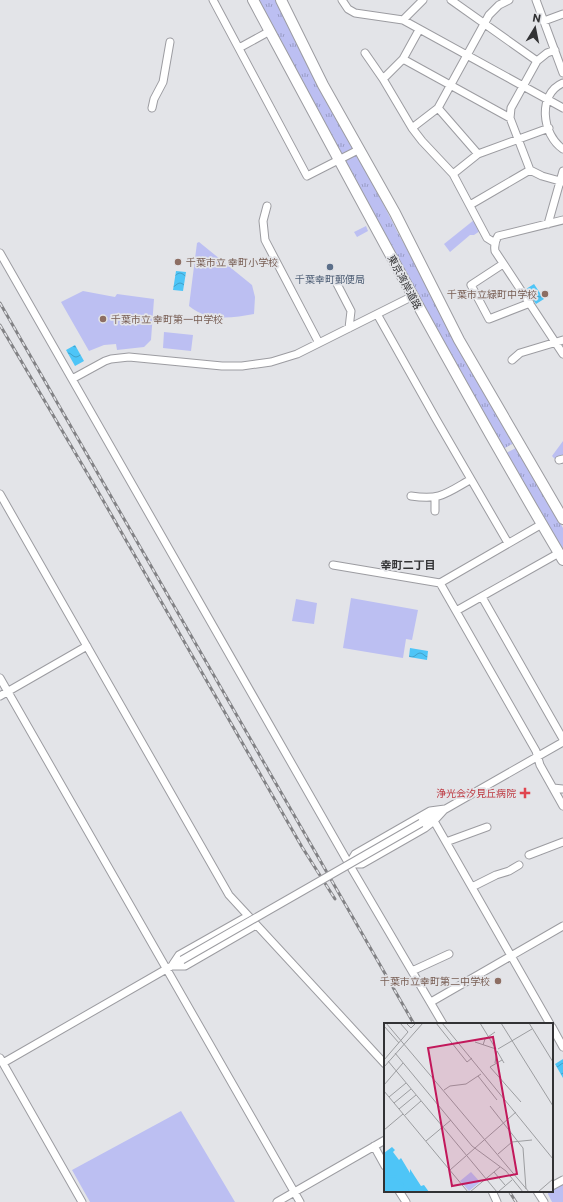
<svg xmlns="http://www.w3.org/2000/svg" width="563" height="1202" viewBox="0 0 563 1202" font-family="Commissioner,'Noto Sans JP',sans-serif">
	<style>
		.grass { fill: url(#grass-tufts) }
		.park { fill: #bcbff2 }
		.water { fill: url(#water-waves) }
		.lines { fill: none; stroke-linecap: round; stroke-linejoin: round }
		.minor-casing { stroke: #9c9ca1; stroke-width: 9 }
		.highway-casing { stroke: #9c9ca1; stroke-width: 12 }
		.minor { stroke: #fff; stroke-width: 7 }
		.highway { stroke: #fff; stroke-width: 10 }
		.rail-casing { stroke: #828285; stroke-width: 3 }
		.rail { stroke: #e3e4e8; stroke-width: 1.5; stroke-dasharray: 4.5; stroke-linecap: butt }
		.minor-bridge-casing { stroke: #9c9ca1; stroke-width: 9; stroke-linecap: butt }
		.minor-bridge { stroke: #fff; stroke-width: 7 }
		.education-dot { fill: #8d6e63; stroke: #e3e4e8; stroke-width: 1.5 }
		.service-dot { fill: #5c6f8a; stroke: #e3e4e8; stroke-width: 1.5 }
		.health-dot { fill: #e0444e; stroke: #e3e4e8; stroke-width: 1.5 }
		.labels { text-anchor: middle; stroke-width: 3.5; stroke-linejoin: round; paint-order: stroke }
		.education-label { font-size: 10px; fill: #785e54; stroke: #e3e4e8; text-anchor: start }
		.service-label { font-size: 10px; fill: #4e5e75; stroke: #e3e4e8 }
		.street-label { font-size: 10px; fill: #323234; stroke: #e3e4e8 }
		.health-label { font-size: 10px; fill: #be3a42; stroke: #e3e4e8; text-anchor: end }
		.neighbourhood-label { font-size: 11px; font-weight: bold; fill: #323234; stroke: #e3e4e8 }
		.inset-river { fill: none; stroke: #4ec5f7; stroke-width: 2 }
		.inset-road { fill: none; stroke: #9c9da0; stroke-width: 1 }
		.view { fill: #c2185b; fill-opacity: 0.15; stroke: #c2185b; stroke-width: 2 }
		.inset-edge { fill: none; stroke: #323234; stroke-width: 2 }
	</style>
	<defs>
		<pattern id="grass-tufts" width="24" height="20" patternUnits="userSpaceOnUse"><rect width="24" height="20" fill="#bcbff2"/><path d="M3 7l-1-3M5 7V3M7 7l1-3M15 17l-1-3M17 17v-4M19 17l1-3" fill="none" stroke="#999cc5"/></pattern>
		<pattern id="water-waves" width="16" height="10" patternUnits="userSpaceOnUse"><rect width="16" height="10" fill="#4ec5f7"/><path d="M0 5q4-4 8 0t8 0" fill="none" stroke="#41a1c9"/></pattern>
	</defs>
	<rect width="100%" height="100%" fill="#e3e4e8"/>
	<path class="grass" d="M258,0H276L354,149L342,156Z
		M358,154L398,233L514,443L503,449L421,302L345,161Z
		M516,448L563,528V551L506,453Z"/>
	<path class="park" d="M474,220L480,231L474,235H470L450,252L444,244Z
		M366,226L368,231L357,237L354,232Z
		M199,242L252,285L255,297L254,314C232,318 208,322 189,306L197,243Z
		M83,291L115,297L117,294L154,299L151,340L144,347L117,350L116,344L104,345L89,351L61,302Z
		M164,332L193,335L191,351L163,348Z
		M563,441V456L555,459L552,456Z
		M351,598L418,610L412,640L406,639L403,658L343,648Z
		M296,599L317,603L314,624L292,621Z
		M181,1111L235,1202H90L72,1170Z
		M563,1183V1202H552L548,1194V1191H552V1189Z"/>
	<path class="water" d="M176,271L186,272L183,291L173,290Z
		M534,284L544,299L536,304L526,289Z
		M75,345L84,361L75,366L66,350Z
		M410,648L428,651L427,660L409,657Z
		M563,1059V1078L555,1064Z"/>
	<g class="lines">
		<g class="minor-casing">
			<path id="minor" d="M213,0L307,176L360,149
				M342,0L348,9L355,13L403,20L563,108
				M451,0L537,61
				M536,0L563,73
				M403,20L423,0
				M544,21L563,14
				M239,48L270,31
				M555,50L547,53L537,61L511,108L510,118L530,170L542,176L563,182
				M365,53L383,79L412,128L422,141L453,174L487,238L495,243
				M403,59L510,118
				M383,79L403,59L419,30
				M563,83C537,94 542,135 563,149
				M152,108L154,99L163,82L170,42
				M438,108L478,154
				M412,128L438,108L489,15L499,5L509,0
				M453,174L478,154L549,128
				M470,205L530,170
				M267,206L263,221L265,240L319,343
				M563,220L498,236C495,241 494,245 495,251L563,354
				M548,224L563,171
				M0,253L349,864L443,1024
				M503,264L471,285L489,319L530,303
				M332,280H335L351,311L349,328
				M377,314L436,419L508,543
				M512,360L520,353L563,340
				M72,379L105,361L111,359L129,357L222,366H242L271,362L297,354L413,296
				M559,460L563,459
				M0,494L229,895L385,1064
				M411,496C439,500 444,495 468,481
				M435,498V511
				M333,565L440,583L542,524
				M440,583L536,751L540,765L563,806
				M482,597L563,739
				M456,611L559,553
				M0,678L300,1202
				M0,696L87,646
				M553,788L563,789
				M445,809L434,821L425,828L362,864H349L355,854L430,811Z
				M434,821L550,1024
				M421,823L563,742
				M446,842L487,827
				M529,855L563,842
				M472,887L496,875L509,871L519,865
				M173,964L179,955L248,916
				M173,966H185L256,925
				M412,971L449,954
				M431,1002L563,926
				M552,1027L563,1047
				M0,1058L82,1202
				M3,1063L182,960
				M374,1146L385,1166
				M552,1186L563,1180
				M399,1191L406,1202
				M492,1191L497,1202
				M537,1191L544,1202
				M277,1202L385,1140"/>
		</g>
		<g class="highway-casing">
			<path id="highway" d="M253,0C354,188 454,376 563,560
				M281,0L323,85L395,213L459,340L563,519"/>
		</g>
		<use href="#minor" class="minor"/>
		<use href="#highway" class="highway"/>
		<g class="rail-casing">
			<path id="rail" d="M0,303L414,1024
				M0,325L100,495L302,847L335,899
				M509,1191L516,1202"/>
		</g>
		<use href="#rail" class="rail"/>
		<g class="minor-bridge-casing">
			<path id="minor-bridge" d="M182,960L421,823"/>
		</g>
		<use href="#minor-bridge" class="minor-bridge"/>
	</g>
	<g class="education-dot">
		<circle cx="178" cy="262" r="4"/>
		<circle cx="545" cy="294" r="4"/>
		<circle cx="103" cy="319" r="4"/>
		<circle cx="498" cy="981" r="4"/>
	</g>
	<circle class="service-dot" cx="330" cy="267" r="4"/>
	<path class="health-dot" d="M523 787h4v4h4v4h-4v4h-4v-4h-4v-4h4z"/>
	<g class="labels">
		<g class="education-label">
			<text x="186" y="266">千葉市立 幸町小学校</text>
			<text x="537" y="298" text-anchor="end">千葉市立緑町中学校</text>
			<text x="111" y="323">千葉市立 幸町第一中学校</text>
			<text x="490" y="985" text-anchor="end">千葉市立幸町第二中学校</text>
		</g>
		<g class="service-label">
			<text x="330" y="283">千葉幸町郵便局</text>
		</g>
		<g class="street-label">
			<text transform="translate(405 282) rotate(62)" y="4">東京湾岸道路</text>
		</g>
		<g class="health-label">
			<text x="516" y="797">浄光会汐見丘病院</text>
		</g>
		<g class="neighbourhood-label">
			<text x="408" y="569">幸町二丁目</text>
		</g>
	</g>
	<g transform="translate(384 1023)">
		<rect width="169" height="169" fill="#e3e4e8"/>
		<path d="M87,149L96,159L85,168L76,158Z" fill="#bcbff2"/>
		<path d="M8,124L11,127L9,129L15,137L17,135L26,150V146L37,163L40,162L45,169H0V130Z" fill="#4ec5f7"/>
		<path class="inset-river" d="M0,154L11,153L25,169"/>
		<path class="inset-road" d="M2,0L145,169M22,0L27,5L32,0M52,0L83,39L88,35M58,0L169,136M96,0L112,26M117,0L169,83M145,0L169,39M0,3L15,20M91,19L112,26M99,22L101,16L111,9M114,26L148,6M113,28L120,40M11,30L88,123L122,148L139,169M0,37L24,9L16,0M118,37L106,44L137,79M4,38L113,169M111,40L113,28M0,44L39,0M94,53L113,77M0,62L19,40M60,67L66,63L82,61L97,51M0,68L84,169M5,74L22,60M10,80L27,66M106,83L139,125L142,166M15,86L32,72M21,92L37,78M0,107L19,91M42,118L67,97M114,131L128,119L148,117M66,147L132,89M110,149L121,162M86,169L116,144M114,169L128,157M154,169L169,156"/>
		<path class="view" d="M109,14L133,151L68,163L44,25Z"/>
		<rect width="169" height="169" class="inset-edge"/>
	</g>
	<g transform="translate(535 28) rotate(10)" stroke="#e3e4e8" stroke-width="3" paint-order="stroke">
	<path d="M0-3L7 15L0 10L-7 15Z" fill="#323234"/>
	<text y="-6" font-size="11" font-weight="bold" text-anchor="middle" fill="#323234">N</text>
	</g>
</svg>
